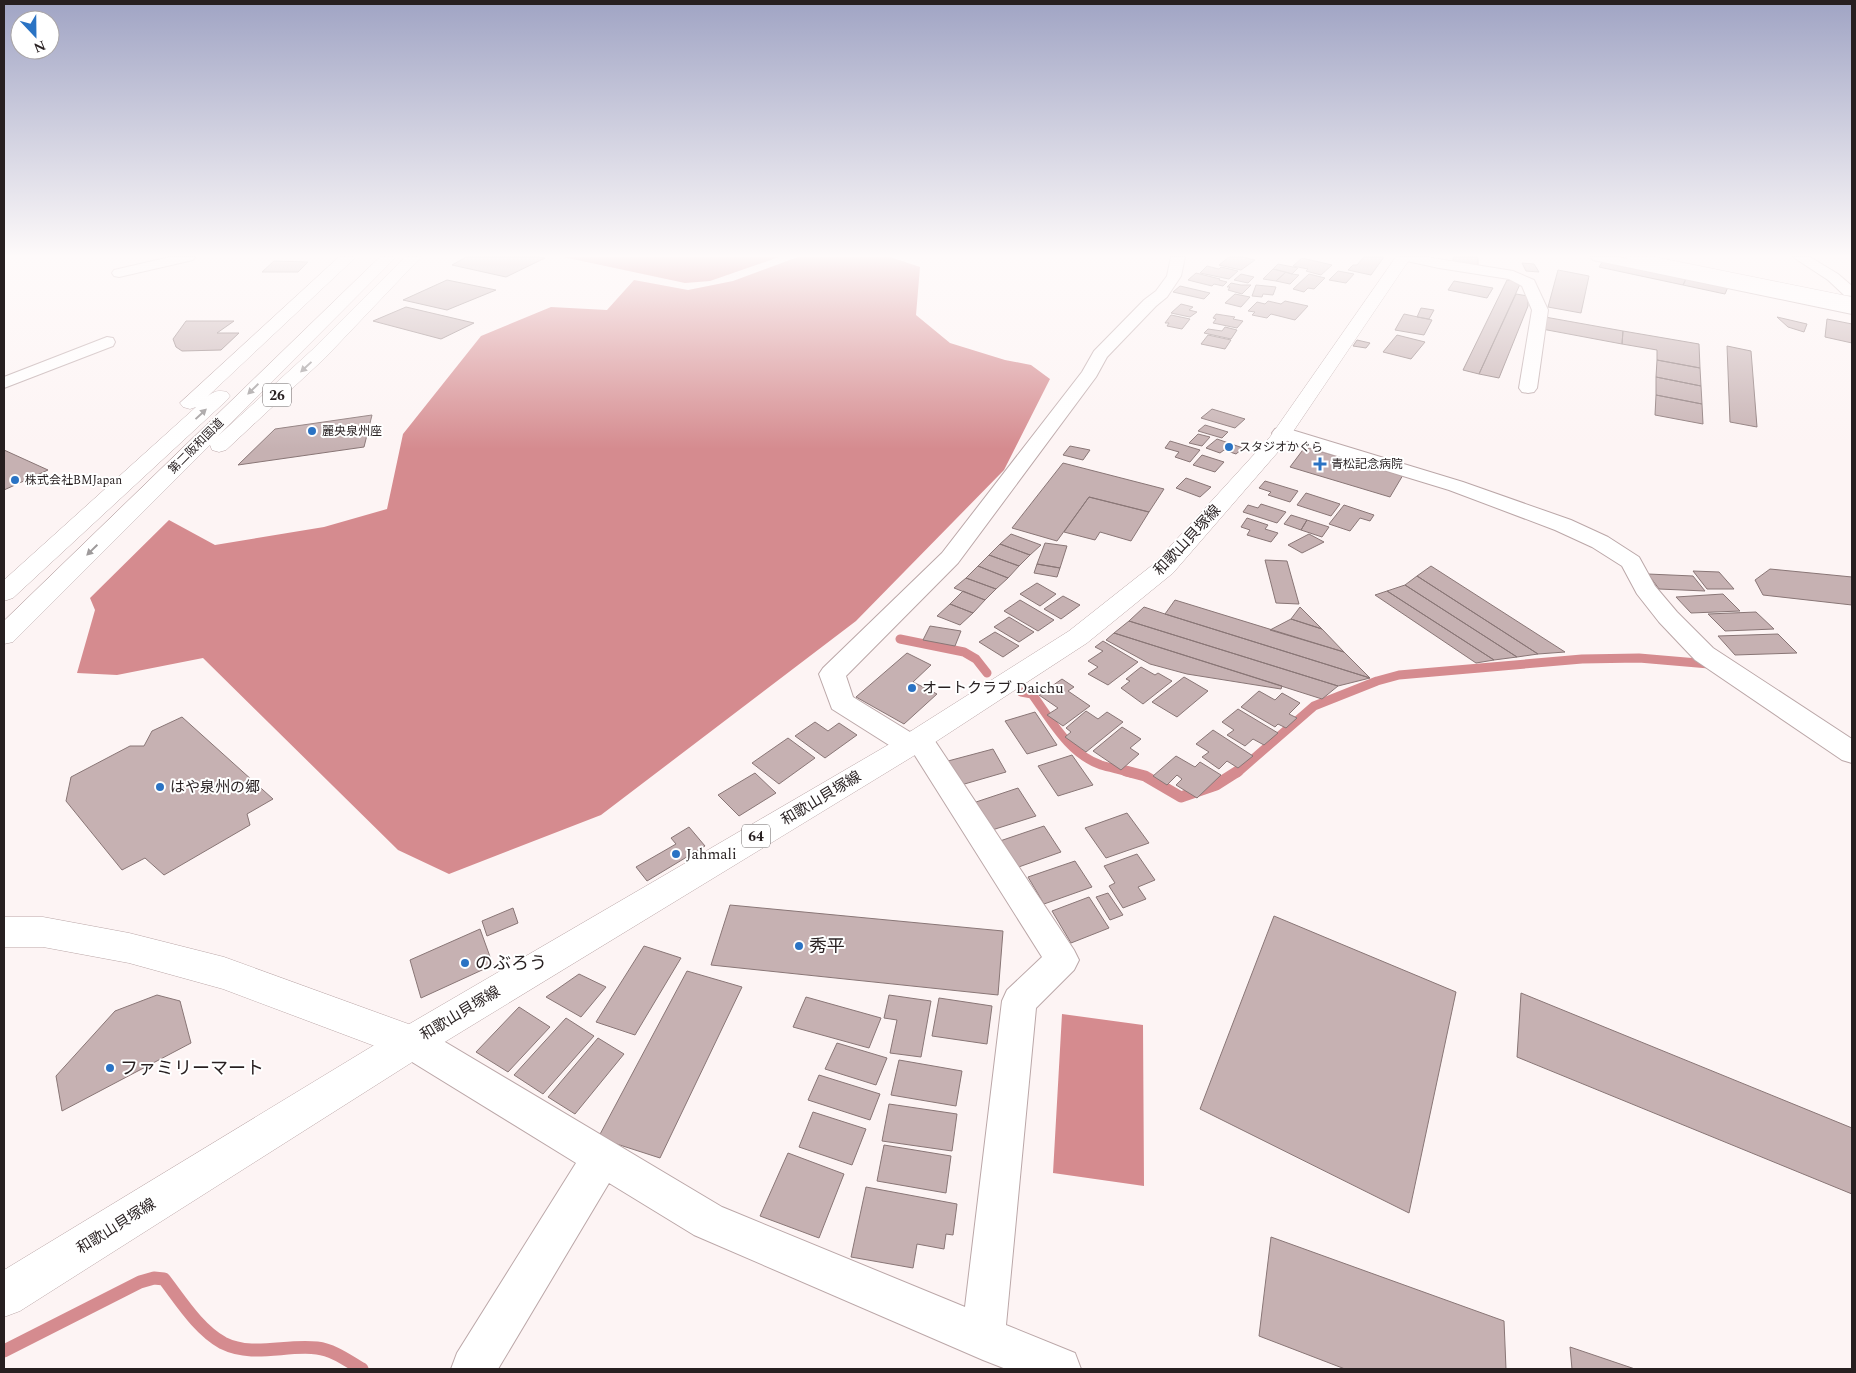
<svg xmlns="http://www.w3.org/2000/svg" width="1856" height="1373" viewBox="0 0 1856 1373" font-family="Spectral,'Noto Sans JP',serif">
	<style>
		.water { fill: #d58b8f }
		.lines { fill: none; stroke-linecap: round; stroke-linejoin: round }
		.stream-far2 { stroke: #d58b8f; stroke-width: 9 }
		.stream-far1 { stroke: #d58b8f; stroke-width: 11 }
		.stream { stroke: #d58b8f; stroke-width: 13 }
		.building { fill: #c6b1b2; stroke: #897676 }
		.street-casing { stroke: #bba7a8; stroke-width: 2 }
		.secondary-casing { stroke: #bba7a8; stroke-width: 1 }
		.primary-casing { stroke: #bba7a8; stroke-width: 1 }
		.highway-casing { stroke: #bba7a8; stroke-width: 1 }
		.street { fill: #fff; fill-rule: evenodd }
		.secondary { fill: #fff; fill-rule: evenodd }
		.primary { fill: #fff; fill-rule: evenodd }
		.highway { fill: #fff; fill-rule: evenodd }
		.oneway { fill: #9e9a9b }
		.poi-dot { fill: #2a73c4; stroke: #fff; stroke-width: 2 }
		.labels { text-anchor: middle; stroke-width: 4; stroke-linejoin: round; paint-order: stroke }
		.far-poi-label { font-size: 12px; fill: #271f20; stroke: #fff; text-anchor: start }
		.far-street-label { font-size: 12px; fill: #271f20; stroke: #fff }
		.shield { fill: #fff; stroke: #686263; stroke-width: 1 }
		.shield-label { font-size: 14px; font-weight: bold; fill: #271f20 }
		.street-label { font-size: 15px; fill: #271f20; stroke: #fff }
		.poi-label { font-size: 15px; fill: #271f20; stroke: #fff; text-anchor: start }
		.near-poi-label { font-size: 18px; fill: #271f20; stroke: #fff; text-anchor: start }
	</style>
	<rect width="100%" height="100%" fill="#fdf4f4"/>
	<path class="water" d="M563,257H779L710,281L685,283Z
		M798,257H890L920,267L916,315L950,343L1005,360L1031,365L1050,379L1004,470L856,621L601,815L449,874L398,850L203,658L117,675L77,673L95,610L90,598L169,520L215,545L324,527L387,509L403,434L481,336L551,307L607,310L634,280L688,290L733,281Z
		M1062,1014L1143,1025L1144,1186L1053,1173Z"/>
	<g class="lines">
		<path class="stream-far2" d="M900,639L964,652L976,659L987,673
			M1021,692L1032,694C1051,720 1069,754 1101,765C1111,768 1122,770 1131,773
			M1237,773L1314,706L1377,681L1399,675L1582,659L1639,658L1709,664"/>
		<path class="stream-far1" d="M1126,771L1145,776L1181,797L1216,785L1238,771"/>
		<path class="stream" d="M4,1351L140,1282L154,1278L164,1279C181,1301 198,1329 223,1343C253,1358 286,1344 317,1348C334,1350 348,1361 362,1369"/>
	</g>
	<path class="building" d="M466,257H538L545,258L506,277L452,265Z
		M1229,257H1243L1255,260L1241,270L1219,265Z
		M1364,257H1384L1371,275L1348,270L1353,265H1357Z
		M1453,257H1478V267L1453,264Z
		M1302,258L1332,265L1321,275L1306,271L1308,269L1293,266Z
		M274,261L308,262L298,272H262Z
		M1603,261L1686,279L1683,285L1599,267Z
		M1522,263L1534,264L1539,272L1526,271Z
		M1278,264L1298,268L1292,274L1273,269Z
		M1207,266L1219,269L1221,267L1238,271L1229,279L1200,273Z
		M1273,269L1286,272L1276,281L1263,279Z
		M1558,270L1589,276L1581,313L1548,307Z
		M1338,271L1354,274L1346,283L1329,280Z
		M1286,272L1292,274L1299,275L1290,284L1276,281Z
		M1196,273L1220,279L1219,280L1227,282L1223,286L1214,284L1212,286L1188,280Z
		M1241,274L1254,277L1248,283L1234,280Z
		M1309,274L1325,278L1314,289L1308,288L1304,292L1293,289Z
		M1686,279L1728,287L1725,294L1683,285Z
		M447,280L496,290L447,310L403,300Z
		M1507,280L1521,282L1479,374L1463,370Z
		M1454,281L1493,288L1487,298L1448,290Z
		M1231,283L1241,285H1251L1242,294L1228,290L1230,287H1227Z
		M1256,285L1276,287L1273,295L1263,294L1262,297L1252,296Z
		M1180,286L1210,293L1204,299L1173,292Z
		M1235,294L1250,297L1241,307L1225,303Z
		M1516,294L1528,296V306L1499,378L1479,374Z
		M1268,301L1281,304L1285,301L1308,306L1295,320L1271,314L1267,318L1252,315L1255,312L1248,311L1257,302L1265,304Z
		M1181,304L1193,307L1189,310L1197,312L1190,317L1171,313Z
		M406,307L474,323L441,339L373,321Z
		M1421,308L1434,310L1429,319L1417,317Z
		M1216,314L1235,317L1233,319L1243,321L1237,328L1213,323L1216,319L1213,318Z
		M1404,314L1432,320L1424,335L1395,330Z
		M1171,315L1190,319L1182,329L1167,326L1169,323H1165Z
		M1545,317L1623,331L1622,344L1542,329Z
		M1777,317L1807,324L1804,332L1788,327Z
		M1827,319L1852,324V343L1825,337Z
		M186,321H234L217,333H239L221,350L182,351L176,347L173,339Z
		M1225,327L1237,330L1231,339L1204,333L1208,329L1222,331Z
		M1623,331L1699,344L1700,368L1657,360V350L1622,344Z
		M1208,335L1231,340L1225,349L1201,344Z
		M1397,335L1425,342L1411,359L1383,352Z
		M1357,340L1370,343L1366,348L1353,346Z
		M1727,346L1751,351L1757,427L1730,422Z
		M1657,360L1700,368L1701,386L1656,377Z
		M1656,377L1701,386L1702,404L1656,395Z
		M1656,395L1702,404L1703,424L1655,415Z
		M1212,409L1245,419L1235,428L1201,418Z
		M372,415L364,447L238,465L275,429Z
		M1205,425L1228,432L1222,438L1198,431Z
		M1198,434L1210,437L1202,446L1189,443Z
		M1217,439L1243,448L1236,454L1224,450L1220,453L1206,448Z
		M1170,441L1200,450L1190,462L1175,457L1179,452L1165,448Z
		M1070,446L1090,450L1083,460L1063,455Z
		M1305,447L1403,475L1390,497L1290,467Z
		M4,450L48,470L4,490Z
		M1202,455L1224,462L1215,472L1193,465Z
		M1063,463L1164,489L1149,512L1089,497L1057,541L1012,528Z
		M1186,478L1211,487L1200,497L1176,488Z
		M1265,481L1298,491L1290,502L1268,495L1271,492L1259,488Z
		M1306,493L1340,504L1331,516L1297,505Z
		M1089,497L1149,512L1131,541L1100,532L1095,540L1064,532Z
		M1261,504L1286,512L1277,523L1243,512L1248,505L1258,508Z
		M1344,505L1374,515L1370,521L1360,518L1350,531L1329,524Z
		M1291,515L1307,520L1301,530L1284,524Z
		M1247,518L1268,525L1265,529L1278,533L1271,542L1247,535L1250,530L1241,527Z
		M1307,520L1329,527L1322,537L1301,530Z
		M1011,534L1041,545L1030,555L1000,544Z
		M1309,534L1324,542L1302,553L1288,545Z
		M1045,543L1067,546L1060,568L1037,564Z
		M1000,544L1030,555L1019,566L989,555Z
		M989,555L1019,566L1008,578L978,566Z
		M1265,560L1287,561L1299,604L1276,603Z
		M1037,564L1060,568L1057,577L1034,573Z
		M978,566L1008,578L996,589L966,578Z
		M1431,566L1565,652L1538,654L1417,576Z
		M1770,569L1852,577V605L1763,595L1755,580Z
		M1693,571L1719,572L1734,589H1707Z
		M1648,574L1693,576L1705,591L1659,589Z
		M1417,576L1538,654L1517,657L1405,585Z
		M966,578L996,589L985,600L954,588Z
		M1037,583L1056,594L1040,606L1020,594Z
		M1405,585L1517,657L1494,660L1387,591Z
		M963,591L985,600L973,613L950,604Z
		M1387,591L1494,660L1476,663L1375,595Z
		M1723,594L1740,611L1691,613L1676,597Z
		M1063,596L1080,605L1061,619L1044,609Z
		M1020,600L1054,620L1038,631L1004,611Z
		M1175,600L1344,652L1370,678L1165,614Z
		M950,604L973,613L960,625L937,616Z
		M1144,607L1165,614L1370,678L1338,686L1129,621Z
		M1300,607L1322,629L1291,619Z
		M1756,612L1774,629L1725,631L1708,614Z
		M1009,617L1034,632L1019,642L994,627Z
		M1291,619L1322,629L1344,652L1270,630Z
		M1129,621L1338,686L1322,699L1114,633Z
		M930,626L961,631L955,646L923,640Z
		M995,632L1019,646L1003,657L979,642Z
		M1114,633L1282,686L1281,689L1187,674L1150,664L1106,640Z
		M1778,634L1797,653L1735,655L1718,636Z
		M1103,641L1138,662L1108,685L1088,674L1098,667L1088,661L1103,651L1095,647Z
		M907,653L931,665L913,682L937,694L904,724L856,697Z
		M1141,667L1155,675L1158,673L1172,681L1143,704L1121,688L1130,681L1126,679Z
		M1184,677L1208,691L1177,717L1152,702Z
		M1062,679L1074,687L1068,691L1090,706L1063,726L1047,715L1058,708L1039,695Z
		M1259,691L1275,700L1282,693L1300,703L1289,714L1297,718L1286,728L1278,724L1275,727L1241,707Z
		M1238,709L1278,733L1264,745L1253,739L1245,746L1227,735L1234,730L1222,722Z
		M1086,711L1098,719L1107,712L1123,722L1086,752L1065,737L1071,732L1066,728Z
		M1035,712L1057,745L1027,754L1005,721Z
		M182,717L273,799L247,814L250,825L164,875L145,858L122,870L66,801L71,777L130,746H144L152,731Z
		M815,722L828,731L839,723L857,735L825,758L795,736Z
		M1122,727L1141,739L1130,748L1139,754L1121,770L1093,751Z
		M1213,730L1253,756L1238,768L1227,761L1219,769L1202,757L1209,752L1196,744Z
		M788,738L815,758L779,784L752,763Z
		M993,749L1006,772L961,785L948,761Z
		M1072,755L1093,785L1058,796L1038,766Z
		M1176,756L1195,767L1200,762L1221,775L1197,798L1176,785L1182,779L1177,775L1167,785L1153,776Z
		M755,773L776,793L739,816L718,795Z
		M1018,788L1036,816L989,831L973,803Z
		M1127,813L1149,843L1106,858L1085,828Z
		M1044,826L1061,852L1013,869L997,842Z
		M689,827L705,846L647,881L636,867L676,844L671,838Z
		M1137,854L1155,880L1138,887L1146,899L1123,908L1109,886L1115,883L1104,866Z
		M1075,861L1092,887L1044,904L1028,877Z
		M1108,893L1123,915L1110,920L1096,897Z
		M1089,897L1109,928L1071,943L1052,911Z
		M730,905L1003,931L998,995L711,965Z
		M513,908L518,923L487,936L482,921Z
		M1274,916L1456,992L1409,1213L1200,1109Z
		M480,929L493,965L421,998L410,960Z
		M644,946L681,958L635,1035L596,1022Z
		M687,971L742,987L660,1158L598,1138Z
		M579,974L606,987L581,1017L546,997Z
		M1521,993L1852,1128V1194L1517,1057Z
		M157,995L180,1001L191,1043L62,1111L56,1076L115,1011Z
		M889,995L931,1001L921,1057L890,1053L897,1020L884,1018Z
		M806,997L881,1018L869,1048L793,1027Z
		M939,998L992,1006L987,1044L932,1036Z
		M519,1007L550,1027L508,1072L476,1052Z
		M566,1018L594,1036L543,1094L514,1075Z
		M598,1038L624,1054L575,1114L548,1097Z
		M837,1043L887,1058L876,1085L825,1069Z
		M899,1060L962,1071L956,1106L891,1095Z
		M819,1075L880,1094L870,1120L808,1100Z
		M889,1104L957,1114L952,1151L882,1141Z
		M813,1112L866,1129L852,1165L799,1147Z
		M884,1145L951,1156L946,1193L877,1181Z
		M788,1153L844,1174L819,1238L760,1216Z
		M866,1187L957,1204L953,1235L946,1234L944,1249L917,1244L913,1268L851,1257Z
		M1271,1237L1504,1321L1506,1369H1345L1259,1336Z
		M1570,1347L1635,1369H1572Z"/>
	<g class="lines">
		<g class="street-casing">
			<path id="street" d="M170,257H195L193,260L119,277L114,276L112,273L114,270Z
				M1171,257H1185L1181,276L1167,297L1156,306L1107,357L1096,377L958,563L846,676L853,697L910,732L919,729L929,732L1074,950L1079,960L1074,970L1036,1008L1006,1325L1075,1353L1081,1369H1006L983,1360L694,1235L609,1183L498,1369H451L457,1353L576,1163L399,1054L394,1042L399,1030L412,1025L425,1030L722,1207L965,1307L1002,1001L1007,990L1042,957L914,754L910,755L900,752L832,709L819,674L823,668L942,553L1082,372L1094,351L1144,300L1156,291L1167,276Z
				M1400,257H1426L1513,271L1534,280L1548,310L1537,388L1534,392L1528,393L1522,392L1519,388L1532,310L1522,286L1509,279L1439,268L1402,260Z
				M1591,257H1618L1852,304V314L1598,261L1593,260Z
				M1793,257H1810L1838,274L1852,286V296L1844,295L1828,280Z
				M107,337L113,338L115,342L113,346L4,388V377Z
				M1282,427L1463,482L1571,520L1608,537L1639,557L1655,586L1677,612L1713,648L1852,739V763L1842,760L1695,660L1659,622L1637,594L1622,566L1592,547L1555,530L1449,490L1275,437L1272,433L1275,429Z"/>
		</g>
		<g class="secondary-casing">
			<path id="secondary" d="M4,917H43L129,933L224,957L425,1030L431,1042L425,1054L412,1060L223,989L129,963L43,947H4Z"/>
		</g>
		<g class="primary-casing">
			<path id="primary" d="M1396,257H1411L1284,445L1173,573L1087,643L920,752L425,1054L20,1311L4,1317V1270L399,1030L900,738L1069,631L1155,563L1270,437Z
				M1626,257H1655L1852,297V307L1634,262L1629,260Z"/>
		</g>
		<g class="highway-casing">
			<path id="highway" d="M339,257H356L207,397C214,391 218,390 227,392L230,396L227,400L13,598L4,601V580L196,407L190,409L183,407L180,403Z
				M380,257H396L218,436L312,350L405,257H421L325,358L226,450L219,452L212,450L210,445L13,642L4,644V621Z"/>
		</g>
		<use href="#street" class="street"/>
		<use href="#secondary" class="secondary"/>
		<use href="#primary" class="primary"/>
		<use href="#highway" class="highway"/>
	</g>
	<defs><path id="oneway-solid" d="M-6-.8H1V-3.2L6.5 0L1 3.2V.8H-6Z" transform="scale(1.25)"/></defs>
	<g class="oneway">
		<use href="#oneway-solid" transform="translate(306 367) rotate(137)"/>
		<use href="#oneway-solid" transform="translate(253 389) rotate(136)"/>
		<use href="#oneway-solid" transform="translate(201 414) rotate(-43)"/>
		<use href="#oneway-solid" transform="translate(92 550) rotate(136)"/>
	</g>
	<linearGradient id="sky" x2="0" y2="1"><stop stop-color="#a0a4c4"/><stop offset="0.57" stop-color="#fefafa"/><stop offset="1" stop-color="#fefafa" stop-opacity="0"/></linearGradient>
	<rect width="1856" height="449" fill="url(#sky)"/>
	<g class="poi-dot">
		<circle cx="312" cy="431" r="5"/>
		<circle cx="1229" cy="447" r="5"/>
		<path d="M1317.5 456.5h5v5h5v5h-5v5h-5v-5h-5v-5h5z"/>
		<circle cx="15" cy="480" r="5"/>
		<circle cx="912" cy="688" r="5"/>
		<circle cx="160" cy="787" r="5"/>
		<circle cx="676" cy="854" r="5"/>
		<circle cx="799" cy="946" r="5"/>
		<circle cx="465" cy="963" r="5"/>
		<circle cx="110" cy="1068" r="5"/>
	</g>
	<g class="labels">
		<g class="far-poi-label">
			<text x="322" y="435">麗央泉州座</text>
			<text x="1239" y="451">スタジオかぐら</text>
			<text x="1331" y="468">青松記念病院</text>
			<text x="25" y="484">株式会社BMJapan</text>
		</g>
		<g class="far-street-label">
			<text transform="translate(196 446) rotate(-45)" y="4">第二阪和国道</text>
		</g>
		<g class="shield">
			<rect x="263" y="383.5" width="28" height="23" rx="4"/>
			<rect x="742" y="824.5" width="28" height="23" rx="4"/>
		</g>
		<g class="shield-label">
			<text x="277" y="400">26</text>
			<text x="756" y="841">64</text>
		</g>
		<g class="street-label">
			<text transform="translate(1187 540) rotate(-47)" y="5">和歌山貝塚線</text>
			<text transform="translate(821 798) rotate(-31)" y="5">和歌山貝塚線</text>
			<text transform="translate(460 1013) rotate(-31)" y="5">和歌山貝塚線</text>
			<text transform="translate(116 1226) rotate(-32)" y="5">和歌山貝塚線</text>
		</g>
		<g class="poi-label">
			<text x="922" y="693">オートクラブ Daichu</text>
			<text x="170" y="792">はや泉州の郷</text>
			<text x="686" y="859">Jahmali</text>
		</g>
		<g class="near-poi-label">
			<text x="809" y="952">秀平</text>
			<text x="475" y="969">のぶろう</text>
			<text x="120" y="1074">ファミリーマート</text>
		</g>
	</g>
	<rect width="1856" height="1373" fill="none" stroke="#271f20" stroke-width="10"/>
	<g transform="translate(35 35) rotate(158)"><circle r="24" fill="#ffffff" stroke="#a9a5a6"/>
	<path d="M0-4L9 19L0 12L-9 19Z" fill="#2a73c4"/>
	<text y="-8" font-size="14" font-weight="bold" text-anchor="middle" fill="#271f20">N</text>
	</g>
</svg>
